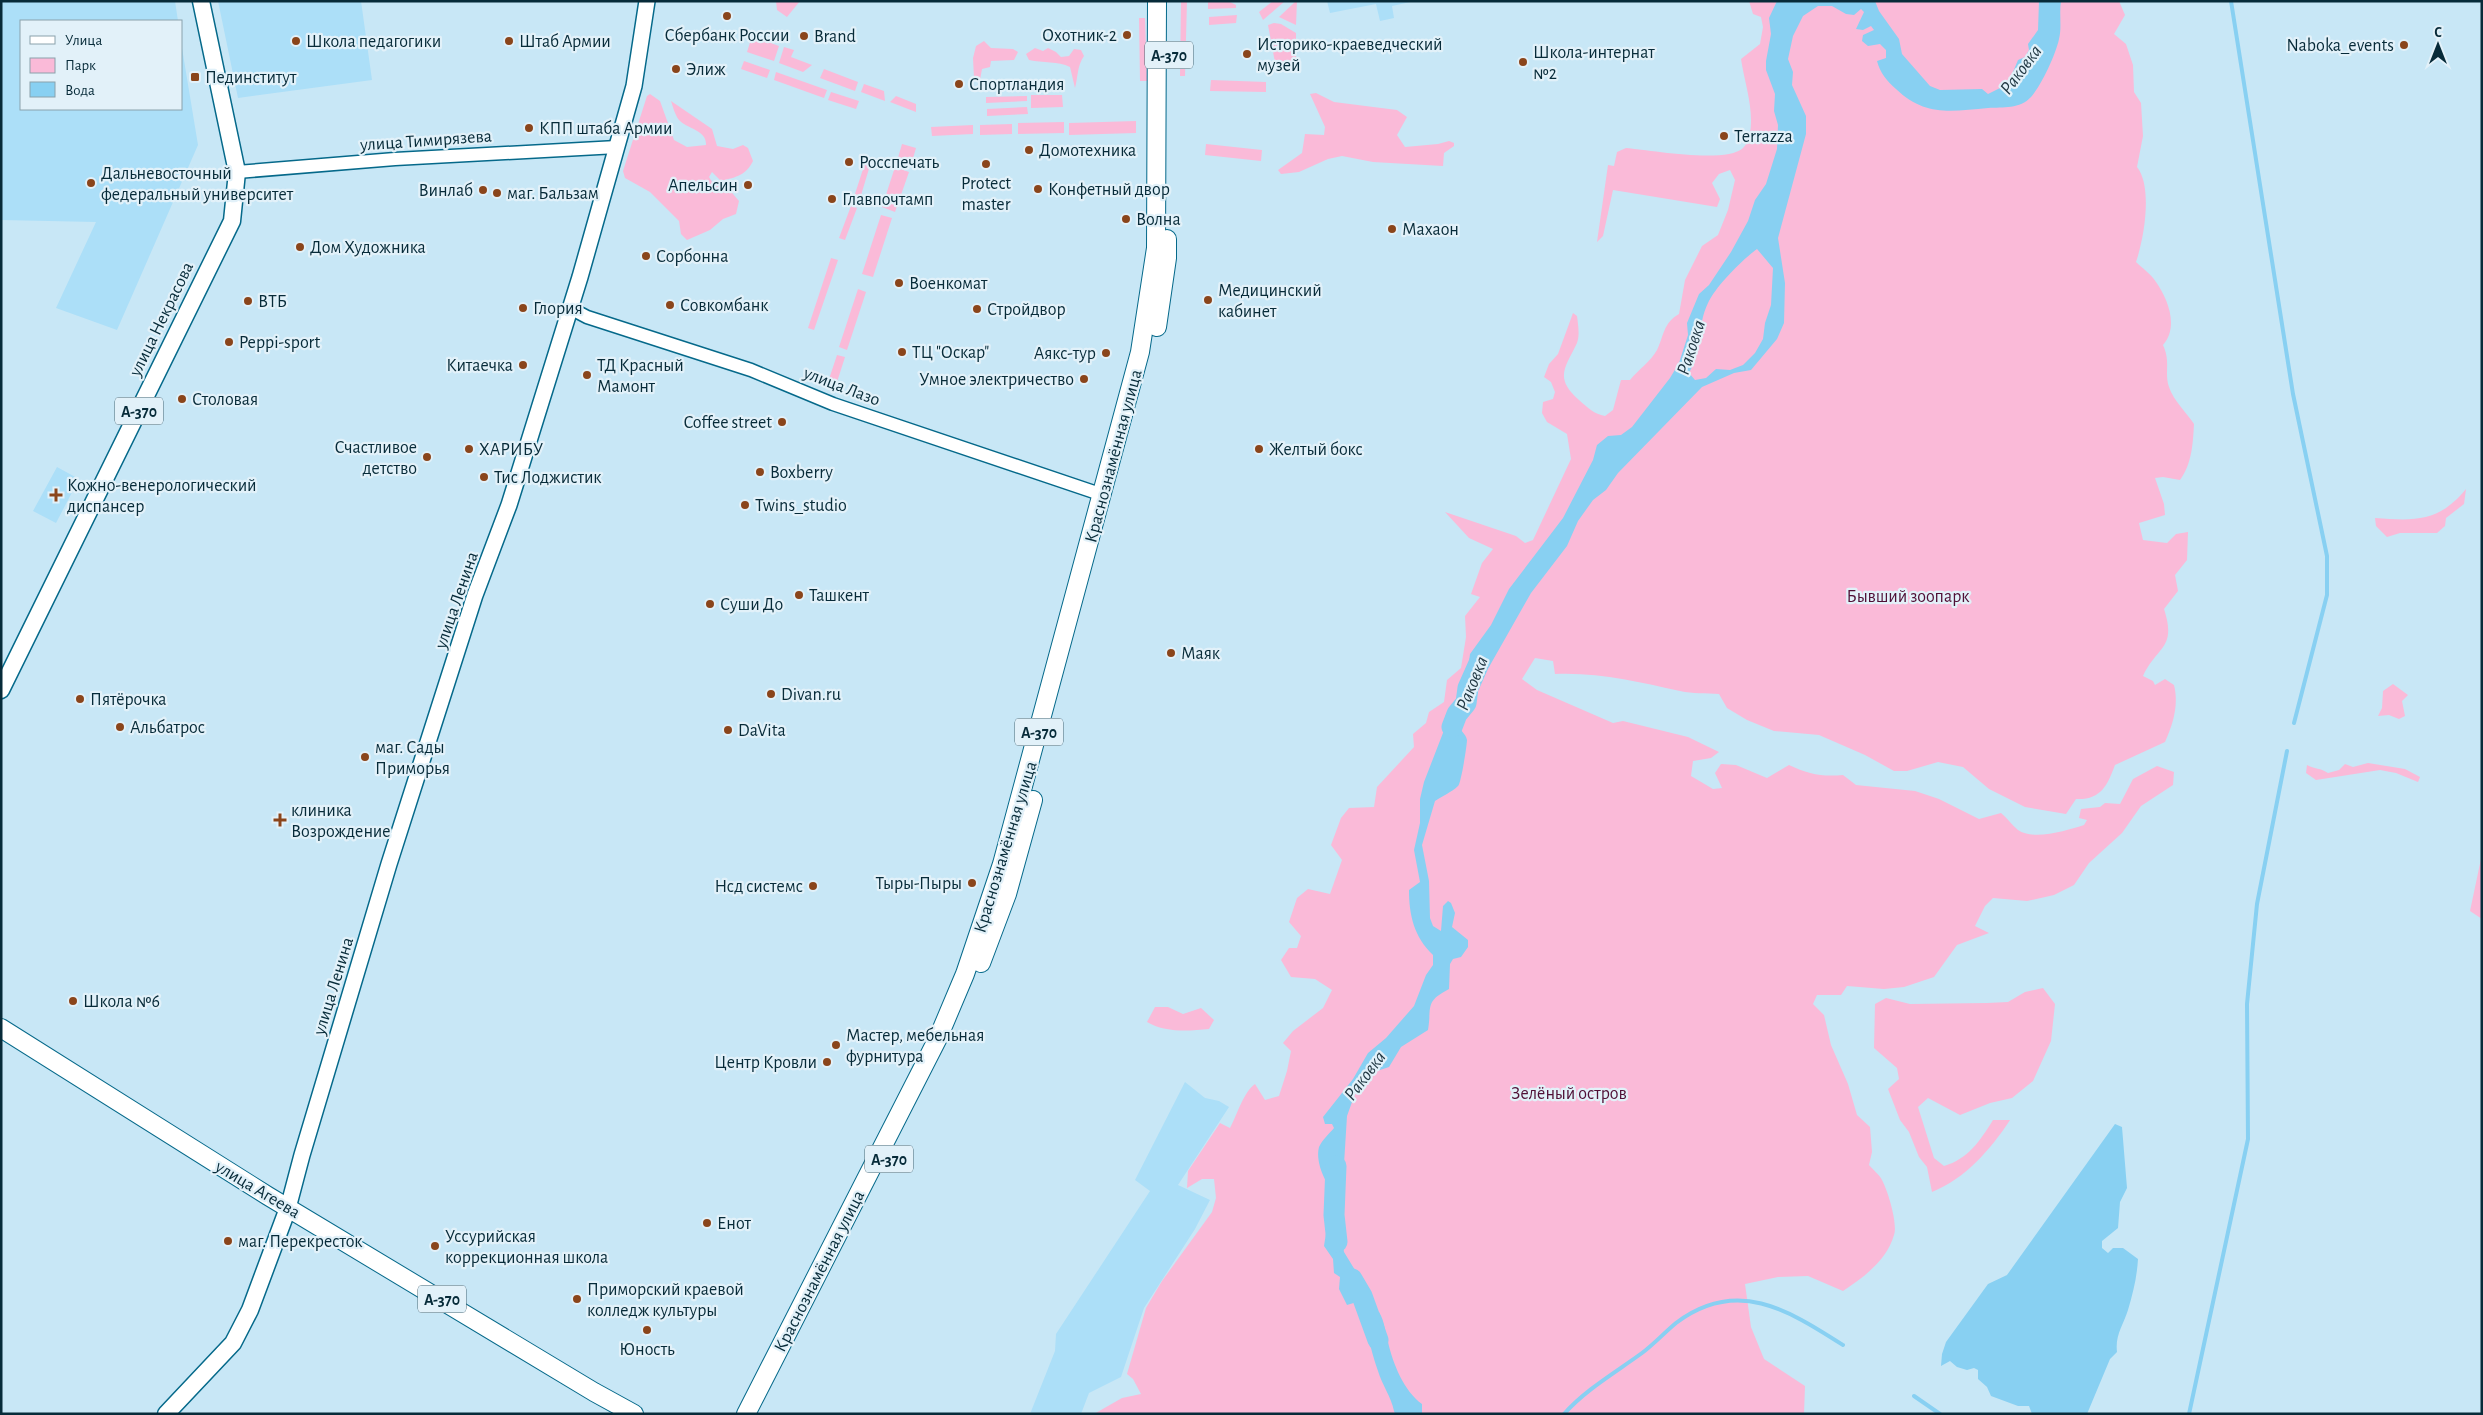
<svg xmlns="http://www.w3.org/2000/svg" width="2483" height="1415" viewBox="0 0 2483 1415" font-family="'Alegreya Sans',sans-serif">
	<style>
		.built { fill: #acdff8 }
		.green { fill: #fabad8 }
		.water { fill: #88d0f2; fill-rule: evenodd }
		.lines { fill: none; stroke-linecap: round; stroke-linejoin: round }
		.stream { stroke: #88d0f2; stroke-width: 4 }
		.river { stroke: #88d0f2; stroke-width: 21 }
		.tertiary-casing { stroke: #05698a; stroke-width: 15 }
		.secondary-casing { stroke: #05698a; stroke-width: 18 }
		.primary-casing { stroke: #05698a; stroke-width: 19 }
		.trunk-casing { stroke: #05698a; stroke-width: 20 }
		.tertiary { stroke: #fff; stroke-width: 12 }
		.secondary { stroke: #fff; stroke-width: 15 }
		.primary { stroke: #fff; stroke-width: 16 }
		.trunk { stroke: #fff; stroke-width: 18 }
		.poi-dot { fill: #8a451b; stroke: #e2f1f9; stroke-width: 2 }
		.labels { text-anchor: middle; stroke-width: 4.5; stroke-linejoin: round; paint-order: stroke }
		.shield { fill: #e2f1f9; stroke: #496673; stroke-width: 1 }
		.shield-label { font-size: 16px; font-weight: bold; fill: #072b39 }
		.poi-label { font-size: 18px; fill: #072b39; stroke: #e2f1f9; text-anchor: start }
		.street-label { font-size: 18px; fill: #072b39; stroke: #e2f1f9 }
		.park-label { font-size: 18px; fill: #500f36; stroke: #e2f1f9 }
		.water-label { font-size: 19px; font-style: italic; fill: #213843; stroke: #e2f1f9 }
	</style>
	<rect width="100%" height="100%" fill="#c8e7f6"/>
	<path class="built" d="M1,1H175L178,21H21V109H181V42L198,145L117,330L56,308L96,222L1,220Z
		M218,1H361L372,80L238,98Z
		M1327,1H1415L1392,6L1394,18L1380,21L1376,4L1330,13Z
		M57,467L79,479L56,523L33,511Z
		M1185,1082L1205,1098L1219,1101L1229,1107L1178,1185L1210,1200L1195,1229L1144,1308L1121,1377L1089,1393L1081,1414H1030L1055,1351L1056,1334L1150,1191L1135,1180Z"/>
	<path class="green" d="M776,1H800L787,17L777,10Z
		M1181,1H1187L1185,76H1180Z
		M1208,1H1228L1236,5V8L1208,9Z
		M1273,1H1285L1263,20L1259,12Z
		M1296,1H1297L1296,25L1279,17Z
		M1749,1H2119L2125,15L2114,34L2126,44L2133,65L2134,92L2141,103L2143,136L2137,167C2153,187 2144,239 2136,262C2142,268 2151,274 2156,282C2168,299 2179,327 2163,345C2171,362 2164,372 2169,387C2173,400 2187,413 2194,424C2193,443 2192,464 2180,480L2163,477L2155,478L2164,504L2165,515L2139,523L2143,540L2167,543L2176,534L2188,532L2187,560L2175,575L2178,591L2164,609C2177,649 2157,646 2143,676L2153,681L2155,685L2165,679L2174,685C2179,705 2173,724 2165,742L2115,765C2107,786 2101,800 2076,799L2066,814L2025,807L1989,789L1963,767L1938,762L1907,771H1894L1865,755L1819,735L1774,731L1747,720L1727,708L1719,694C1706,693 1693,694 1680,691C1639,682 1598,672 1555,674L1553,661L1535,658L1522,679L1537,690L1613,723L1623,721L1688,737L1719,752L1711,758L1693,761L1691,776L1713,789L1722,788L1715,773L1721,764L1736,765L1767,778L1789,765C1808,774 1822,777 1843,775L1856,785L1915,791L1939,799L1979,819L2001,813C2007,818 2012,825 2018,830C2034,841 2068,830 2084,825L2087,820L2079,818L2081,809L2100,807L2105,803L2120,804L2133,779L2157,766L2174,772L2173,785L2141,806L2122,833L2089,863L2074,885L2054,895L2027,901L1993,898L1985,906L1975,926L1989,933L1957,945L1934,977L1904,987L1884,989L1847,986L1841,995H1817L1813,1004L1824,1015L1831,1045L1848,1084L1857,1115L1870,1127L1872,1152L1869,1165C1873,1170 1879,1174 1882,1180C1888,1191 1898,1224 1894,1235C1887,1260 1863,1278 1843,1291L1808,1276L1778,1277L1745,1284L1751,1327L1764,1359L1805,1386L1804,1414H1094L1122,1398L1141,1394L1133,1379L1127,1374L1146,1308L1162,1281L1212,1212L1216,1198L1214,1179H1202L1187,1188L1188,1171L1220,1123L1230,1128C1238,1113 1243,1093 1255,1084L1265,1100L1279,1096L1287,1071L1291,1051L1283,1043L1293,1031L1323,1008L1332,990L1315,979L1291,977L1281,960L1289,948H1297L1301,936L1289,922L1297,898L1308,889L1330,894L1342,860L1331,845L1341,818L1349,808L1374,807L1377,787L1414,747L1413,734L1426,723L1429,712L1444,702L1447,680L1461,668L1466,637L1465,616L1480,597L1471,594L1482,563L1493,549L1469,538L1445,512L1516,536L1525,543L1533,540L1571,459L1567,434L1547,422L1542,413L1543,402L1553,399L1555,392L1551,382L1544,377L1549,364L1558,354L1573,313L1577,316C1578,324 1580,335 1577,343C1565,368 1554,378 1579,400C1588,408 1594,414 1605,416L1613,410L1621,380H1630C1638,370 1651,361 1657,350C1664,336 1663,323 1679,314L1685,280L1702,246L1718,235L1728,210L1735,180L1730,170L1719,174L1712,183L1720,199L1717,207L1613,190L1603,236L1597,242L1608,165L1614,166L1617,152L1626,148C1650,150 1726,164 1743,148C1750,141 1751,129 1751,120C1751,100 1744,79 1741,59L1760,44L1763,27L1761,17L1753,14Z
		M1237,15L1236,23L1209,25V17Z
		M1139,18H1145L1147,81H1140Z
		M1274,23L1281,24L1296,33V61L1284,71L1277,73L1268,25Z
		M752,36L779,46L774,61L747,52Z
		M984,41L991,48L1013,49L1018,52L1014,60L991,61L990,67L982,69L980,80L974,78L973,58L976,46Z
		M784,47L794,50L791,57L812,65L803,72L779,63Z
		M1035,48L1043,51L1048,48L1056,52L1061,57L1069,56L1074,49L1081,50L1084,56C1077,66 1078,77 1075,88L1070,67C1058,61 1043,63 1029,60L1026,54Z
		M744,61L770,70L767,78L741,69Z
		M824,69L858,82L855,91L820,78Z
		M776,72L827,90L824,98L774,80Z
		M1211,80L1266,82V92L1210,91Z
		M864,84L884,91L885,101L861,92Z
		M831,92L859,101L856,109L828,100Z
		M1316,93L1334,102L1397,110L1407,117L1397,135L1405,147L1438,144L1449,141L1454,143V146L1444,153L1443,166L1373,162L1342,156L1328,159L1299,172L1281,174L1278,170L1302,153L1305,134L1324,135L1325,127L1310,94Z
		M650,94L660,101L674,140L687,147L706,145C707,130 687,129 679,120C675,115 673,107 671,101L712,129L717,146L733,149L743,145L748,148L753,161C746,175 737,177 721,181L712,172L709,177L714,185L727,187L739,201L736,214L723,219L710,230L687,240L681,234L679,221L650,192L625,178L623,171L647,96Z
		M1031,95H1062L1063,107L1031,108Z
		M896,96L916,104V112L890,102Z
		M1027,96V101L986,103V97Z
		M1027,107L1028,114L987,116V109Z
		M1136,121V133L1069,135V123Z
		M1064,122V133L1018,134V123Z
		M1012,124V134L980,135V125Z
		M973,125V134L932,136L931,127Z
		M902,144L916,148L911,165L897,161Z
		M1206,144L1262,150L1261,161L1205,155Z
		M866,160L871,162L859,202L853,200Z
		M895,167L909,172L895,212L882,207Z
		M851,206L857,208L845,240L839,238Z
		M881,215L892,218L873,277L862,274Z
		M831,258L838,260L814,330L808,328Z
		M858,289L866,292L847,350L839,347Z
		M837,355L845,357L837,382L829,379Z
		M2466,489L2464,504L2446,518L2445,526L2437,533H2400L2387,537L2376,526L2375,518C2416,521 2439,522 2466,489Z
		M2393,684L2408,695L2402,701L2405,716L2399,719L2389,715L2378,716L2382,708L2383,691Z
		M2368,763L2405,769L2420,777L2418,782L2396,773L2380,770L2316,780L2306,773L2307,765C2314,769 2321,768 2328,773L2339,770L2345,764L2353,767Z
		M2482,854V919L2470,911Z
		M2043,988L2055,1004L2051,1041L2033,1081L2012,1098L1990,1103L1960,1115L1928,1098L1918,1107L1934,1158L1944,1166C1968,1159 1980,1141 1993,1120H2010C1991,1149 1965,1179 1932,1192L1927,1167L1919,1157L1909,1132L1900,1120L1888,1089L1899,1079L1897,1068L1874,1048L1875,1004L1886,998L1910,1004L1987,1003L2008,1002L2025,992Z
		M1155,1007H1168L1183,1014L1201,1008L1214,1020L1209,1029C1189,1031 1166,1033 1147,1022Z"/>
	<path class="water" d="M1777,1H1875L1879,11L1899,39L1902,54L1930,86L1940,90L1982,89L1988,94L2008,84L2018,60L2025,57L2029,50L2028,44L2038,30L2039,1H2061C2059,14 2062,27 2059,39C2056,54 2041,86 2031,97C2020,109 2003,107 1988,108C1952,111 1925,117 1896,89C1887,81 1880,73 1877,61L1886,58V50L1880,44L1868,46L1862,41L1863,35L1874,30L1871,26L1863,30L1856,29L1864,12L1861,9L1854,15L1846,14L1832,6H1818L1803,16L1793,36L1788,59L1793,72L1792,85L1806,116V134L1778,238L1785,283L1784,323L1777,339L1751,370L1734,373L1702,387L1618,473L1606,490L1593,500L1578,521L1567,546L1531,593L1489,667L1468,688L1466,684L1470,654L1491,625L1509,589L1563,518L1593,460L1597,445L1608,436L1621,435L1632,427L1670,378L1679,363L1688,335L1687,323L1699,294L1709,285L1731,252L1748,221L1755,200L1766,184L1777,149L1778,125L1774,111L1775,94L1766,70V61L1771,34L1769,18ZM1757,249L1773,268L1771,305L1765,323L1763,339L1755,353L1743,365L1730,370L1716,369L1706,378L1695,380L1689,373C1702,351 1697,325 1708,303C1716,286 1742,260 1757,249Z
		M1463,699L1468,708L1459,717L1456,724C1460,730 1466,734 1467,740C1467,745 1461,784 1458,786C1452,792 1442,796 1435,801L1422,845L1429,881L1430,918L1433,926L1441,931L1443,906L1448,901L1451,903L1455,913L1452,927L1468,940V947L1461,957L1453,959L1450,964L1449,989C1424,1002 1432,1007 1428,1030L1401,1047L1389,1067L1374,1072L1356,1091L1347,1116L1343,1180L1336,1194C1325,1185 1315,1161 1319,1147C1322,1140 1330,1133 1334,1128L1332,1124H1325L1323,1117L1353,1079L1368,1053L1386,1038L1414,1006L1426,975L1433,965V955C1414,937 1409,915 1409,890L1420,882L1414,850L1420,823V799L1424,782L1448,720L1456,704Z
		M2115,1124L2122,1127L2127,1188L2120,1202L2118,1228L2102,1241V1248L2108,1253L2113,1248H2123L2138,1259C2137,1277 2133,1293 2128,1310C2123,1326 2115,1335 2117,1352L2110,1359L2087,1414H2032L2029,1406H2018L1991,1396L1987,1387L1978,1379V1370L1974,1368L1967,1370L1957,1367L1950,1361L1941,1366L1942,1354L1946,1342L1988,1284L2007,1275Z
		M1334,1215L1339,1221L1344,1252L1372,1298L1365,1304L1360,1301L1347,1305L1339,1289L1340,1277L1334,1273L1333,1259L1324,1246L1328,1220Z
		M1369,1312H1379C1385,1322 1385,1332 1388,1342C1393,1364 1404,1391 1422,1404V1414H1395L1394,1411C1391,1396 1382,1385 1378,1371C1372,1355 1370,1341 1364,1325Z"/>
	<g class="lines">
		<path class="stream" d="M2231,1L2293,394L2327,556V595L2294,723
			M1914,1396L1940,1414
			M1564,1414C1585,1390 1616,1372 1642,1353C1654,1344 1664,1333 1676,1323C1737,1277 1788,1310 1843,1345
			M2189,1414L2248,1139L2247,1004L2257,904L2287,751"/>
		<path class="river" d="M1452,727L1457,714L1466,703L1468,688L1480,661
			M1336,1166L1334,1215L1337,1242
			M1352,1279L1362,1296L1378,1340"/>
		<g class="tertiary-casing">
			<path id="tertiary" d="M237,172L395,159L617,147
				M570,308L587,317L751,370L833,404L1103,495"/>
		</g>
		<g class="secondary-casing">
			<path id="secondary" d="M288,1208L302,1155L389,864L475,595L509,505L580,277L634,86L647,1"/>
		</g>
		<g class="primary-casing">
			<path id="primary" d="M1,690L232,221L237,172L201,1
				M166,1414L233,1343L250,1310L288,1208"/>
		</g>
		<g class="trunk-casing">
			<path id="trunk" d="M1157,327L1167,258V239
				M981,963L1007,894L1033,800
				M1,1028L268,1196L594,1392L634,1414
				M746,1414L938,1038L965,974L1002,864L1140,352L1156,248L1157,1"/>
		</g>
		<use href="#tertiary" class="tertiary"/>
		<use href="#secondary" class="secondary"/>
		<use href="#primary" class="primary"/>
		<use href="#trunk" class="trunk"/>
	</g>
	<g class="poi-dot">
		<circle cx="727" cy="16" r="5"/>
		<circle cx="1127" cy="35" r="5"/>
		<circle cx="804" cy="36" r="5"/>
		<circle cx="296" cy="41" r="5"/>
		<circle cx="509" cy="41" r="5"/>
		<circle cx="2404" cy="45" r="5"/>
		<circle cx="1247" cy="54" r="5"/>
		<circle cx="1523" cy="62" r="5"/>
		<circle cx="676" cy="69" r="5"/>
		<rect x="190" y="72" width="10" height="10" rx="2.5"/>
		<circle cx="959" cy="84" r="5"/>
		<circle cx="529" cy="128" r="5"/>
		<circle cx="1724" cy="136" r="5"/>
		<circle cx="1029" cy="150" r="5"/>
		<circle cx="849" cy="162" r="5"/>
		<circle cx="986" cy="164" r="5"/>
		<circle cx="91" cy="183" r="5"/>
		<circle cx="748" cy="185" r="5"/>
		<circle cx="1038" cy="189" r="5"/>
		<circle cx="483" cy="190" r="5"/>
		<circle cx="497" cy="193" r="5"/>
		<circle cx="832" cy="199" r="5"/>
		<circle cx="1126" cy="219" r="5"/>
		<circle cx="1392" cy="229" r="5"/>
		<circle cx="300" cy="247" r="5"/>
		<circle cx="646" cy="256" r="5"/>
		<circle cx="899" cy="283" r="5"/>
		<circle cx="1208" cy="300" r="5"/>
		<circle cx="248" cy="301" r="5"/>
		<circle cx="670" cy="305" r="5"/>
		<circle cx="523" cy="308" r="5"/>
		<circle cx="977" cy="309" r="5"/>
		<circle cx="229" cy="342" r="5"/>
		<circle cx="902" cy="352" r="5"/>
		<circle cx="1106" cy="353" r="5"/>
		<circle cx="523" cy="365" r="5"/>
		<circle cx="587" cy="375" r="5"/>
		<circle cx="1084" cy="379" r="5"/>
		<circle cx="182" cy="399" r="5"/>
		<circle cx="782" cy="422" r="5"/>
		<circle cx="469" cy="449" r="5"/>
		<circle cx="1259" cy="449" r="5"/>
		<circle cx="427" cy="457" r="5"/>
		<circle cx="760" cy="472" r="5"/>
		<circle cx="484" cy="477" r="5"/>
		<path d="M53.5 487.5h5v5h5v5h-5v5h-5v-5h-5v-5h5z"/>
		<circle cx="745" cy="505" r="5"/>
		<circle cx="799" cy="595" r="5"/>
		<circle cx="710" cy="604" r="5"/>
		<circle cx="1171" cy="653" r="5"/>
		<circle cx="771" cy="694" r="5"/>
		<circle cx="80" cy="699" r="5"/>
		<circle cx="120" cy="727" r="5"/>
		<circle cx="728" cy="730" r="5"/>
		<circle cx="365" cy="757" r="5"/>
		<path d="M277.5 812.5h5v5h5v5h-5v5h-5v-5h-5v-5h5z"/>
		<circle cx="972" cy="883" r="5"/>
		<circle cx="813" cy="886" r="5"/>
		<circle cx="73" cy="1001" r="5"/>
		<circle cx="836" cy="1045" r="5"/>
		<circle cx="827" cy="1062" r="5"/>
		<circle cx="707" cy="1223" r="5"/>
		<circle cx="228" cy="1241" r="5"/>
		<circle cx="435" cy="1246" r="5"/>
		<circle cx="577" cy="1299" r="5"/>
		<circle cx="647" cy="1330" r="5"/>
	</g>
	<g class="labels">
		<g class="shield">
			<rect x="1145" y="41.5" width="48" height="27" rx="4"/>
			<rect x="115" y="397.5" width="48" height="27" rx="4"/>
			<rect x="1015" y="718.5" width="48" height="27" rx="4"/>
			<rect x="865" y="1145.5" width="48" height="27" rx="4"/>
			<rect x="418" y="1285.5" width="48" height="27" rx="4"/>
		</g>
		<g class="shield-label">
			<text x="1169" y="61">А-370</text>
			<text x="139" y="417">А-370</text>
			<text x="1039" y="738">А-370</text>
			<text x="889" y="1165">А-370</text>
			<text x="442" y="1305">А-370</text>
		</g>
		<g class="poi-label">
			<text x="727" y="41" text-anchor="middle">Сбербанк России</text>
			<text x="1117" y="41" text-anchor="end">Охотник-2</text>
			<text x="814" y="42">Brand</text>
			<text x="306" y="47">Школа педагогики</text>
			<text x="519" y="47">Штаб Армии</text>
			<text x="1257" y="50">Историко-краеведческий<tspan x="1257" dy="21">музей</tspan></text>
			<text x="2394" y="51" text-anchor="end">Naboka_events</text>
			<text x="1533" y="58">Школа-интернат<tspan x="1533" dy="21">№2</tspan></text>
			<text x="686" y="75">Элиж</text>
			<text x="205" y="83">Пединститут</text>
			<text x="969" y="90">Спортландия</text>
			<text x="539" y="134">КПП штаба Армии</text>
			<text x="1734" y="142">Terrazza</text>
			<text x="1039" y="156">Домотехника</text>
			<text x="859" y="168">Росспечать</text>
			<text x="101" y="179">Дальневосточный<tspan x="101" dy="21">федеральный университет</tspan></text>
			<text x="986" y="189" text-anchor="middle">Protect<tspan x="986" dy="21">master</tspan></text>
			<text x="738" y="191" text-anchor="end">Апельсин</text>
			<text x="1048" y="195">Конфетный двор</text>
			<text x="473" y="196" text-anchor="end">Винлаб</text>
			<text x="507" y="199">маг. Бальзам</text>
			<text x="842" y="205">Главпочтамп</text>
			<text x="1136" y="225">Волна</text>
			<text x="1402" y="235">Махаон</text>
			<text x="310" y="253">Дом Художника</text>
			<text x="656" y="262">Сорбонна</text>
			<text x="909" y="289">Военкомат</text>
			<text x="1218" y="296">Медицинский<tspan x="1218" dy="21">кабинет</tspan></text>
			<text x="258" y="307">ВТБ</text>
			<text x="680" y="311">Совкомбанк</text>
			<text x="533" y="314">Глория</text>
			<text x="987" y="315">Стройдвор</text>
			<text x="239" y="348">Peppi-sport</text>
			<text x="912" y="358">ТЦ "Оскар"</text>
			<text x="1096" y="359" text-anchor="end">Аякс-тур</text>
			<text x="513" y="371" text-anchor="end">Китаечка</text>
			<text x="597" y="371">ТД Красный<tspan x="597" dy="21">Мамонт</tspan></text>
			<text x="1074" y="385" text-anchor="end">Умное электричество</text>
			<text x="192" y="405">Столовая</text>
			<text x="772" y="428" text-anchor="end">Coffee street</text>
			<text x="417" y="453" text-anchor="end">Счастливое<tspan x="417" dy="21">детство</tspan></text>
			<text x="479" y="455">ХАРИБУ</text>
			<text x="1269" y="455">Желтый бокс</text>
			<text x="770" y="478">Boxberry</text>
			<text x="494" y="483">Тис Лоджистик</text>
			<text x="67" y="491">Кожно-венерологический<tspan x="67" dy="21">диспансер</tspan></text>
			<text x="755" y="511">Twins_studio</text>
			<text x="809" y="601">Ташкент</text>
			<text x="720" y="610">Суши До</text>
			<text x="1181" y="659">Маяк</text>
			<text x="781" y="700">Divan.ru</text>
			<text x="90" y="705">Пятёрочка</text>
			<text x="130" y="733">Альбатрос</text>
			<text x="738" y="736">DaVita</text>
			<text x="375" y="753">маг. Сады<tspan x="375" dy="21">Приморья</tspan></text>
			<text x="291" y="816">клиника<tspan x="291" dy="21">Возрождение</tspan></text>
			<text x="962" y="889" text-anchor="end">Тыры-Пыры</text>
			<text x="803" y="892" text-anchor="end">Нсд системс</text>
			<text x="83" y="1007">Школа №6</text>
			<text x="846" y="1041">Мастер, мебельная<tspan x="846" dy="21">фурнитура</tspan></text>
			<text x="817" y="1068" text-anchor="end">Центр Кровли</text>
			<text x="717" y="1229">Енот</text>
			<text x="445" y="1242">Уссурийская<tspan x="445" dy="21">коррекционная школа</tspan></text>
			<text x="238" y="1247">маг. Перекресток</text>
			<text x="587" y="1295">Приморский краевой<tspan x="587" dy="21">колледж культуры</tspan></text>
			<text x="647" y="1355" text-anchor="middle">Юность</text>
		</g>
		<g class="street-label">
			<text transform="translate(426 140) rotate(-4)" y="6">улица Тимирязева</text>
			<text transform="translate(161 319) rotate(-64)" y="6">улица Некрасова</text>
			<text transform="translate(842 386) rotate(21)" y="6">улица Лазо</text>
			<text transform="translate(1113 456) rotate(-75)" y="6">Краснознамённая улица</text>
			<text transform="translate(456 600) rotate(-71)" y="6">улица Ленина</text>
			<text transform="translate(1005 847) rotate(-73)" y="6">Краснознамённая улица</text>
			<text transform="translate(333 986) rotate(-73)" y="6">улица Ленина</text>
			<text transform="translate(258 1189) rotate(31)" y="6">улица Агеева</text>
			<text transform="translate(819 1271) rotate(-63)" y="6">Краснознамённая улица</text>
		</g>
		<g class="park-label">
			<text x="1908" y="602">Бывший зоопарк</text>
			<text x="1569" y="1099">Зелёный остров</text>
		</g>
		<g class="water-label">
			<text transform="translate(2020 69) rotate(-53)" y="7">Раковка</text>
			<text transform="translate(1690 347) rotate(-72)" y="7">Раковка</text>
			<text transform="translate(1471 683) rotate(-68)" y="7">Раковка</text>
			<text transform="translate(1364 1075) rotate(-53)" y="7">Раковка</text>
		</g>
	</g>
	<rect width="2483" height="1415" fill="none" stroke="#072b39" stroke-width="5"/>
	<rect x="20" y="20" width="162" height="90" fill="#e2f1f9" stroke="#8aa2ac"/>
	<rect x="30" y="36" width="25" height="8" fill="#ffffff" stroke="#8aa2ac"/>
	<text x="65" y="45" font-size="15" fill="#072b39">Улица</text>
	<rect x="30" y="58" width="25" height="15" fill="#fabad8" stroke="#8aa2ac"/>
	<text x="65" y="70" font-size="15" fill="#072b39">Парк</text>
	<rect x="30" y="82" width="25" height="15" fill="#88d0f2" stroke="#8aa2ac"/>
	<text x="65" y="95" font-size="15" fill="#072b39">Вода</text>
	<g transform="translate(2438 45)" stroke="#e2f1f9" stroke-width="4" paint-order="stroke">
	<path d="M0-4L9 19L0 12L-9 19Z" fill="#072b39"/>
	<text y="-8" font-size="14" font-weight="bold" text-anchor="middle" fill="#072b39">С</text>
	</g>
</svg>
